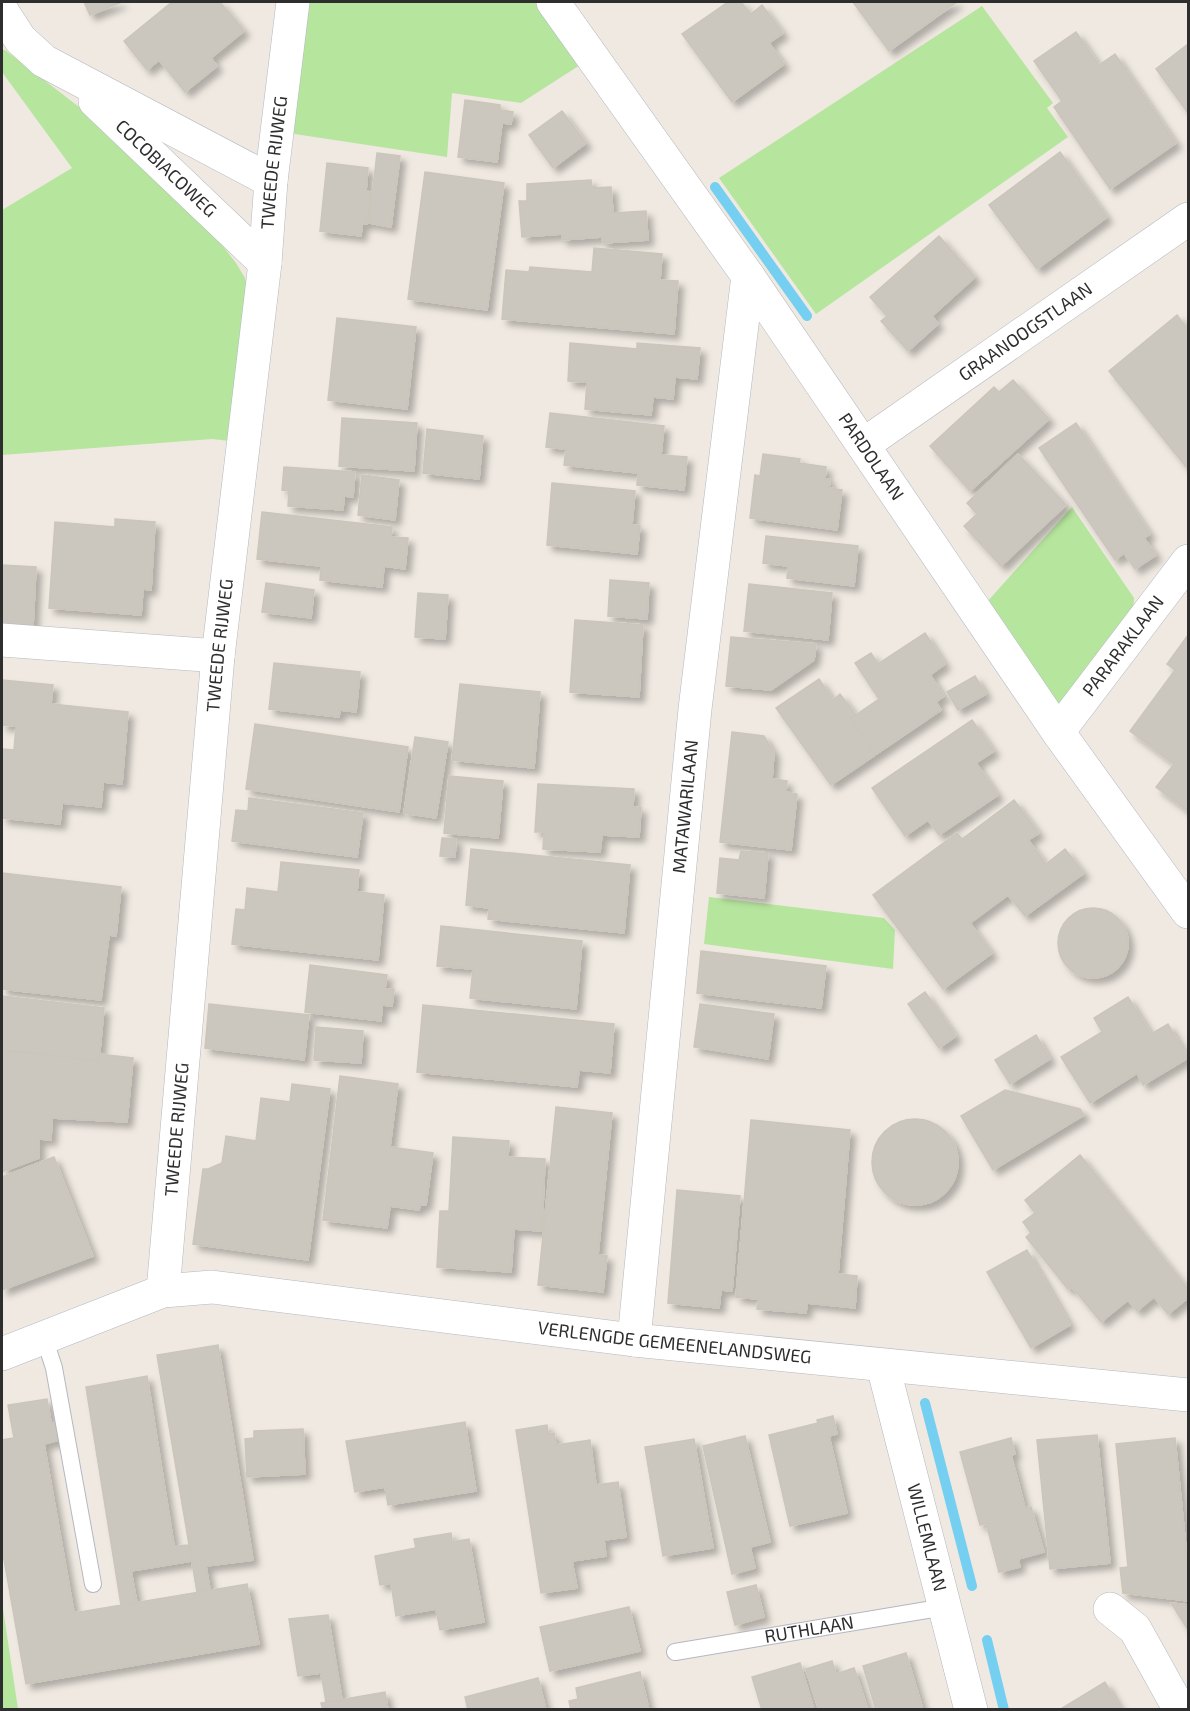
<svg xmlns="http://www.w3.org/2000/svg" width="1190" height="1711" viewBox="0 0 1190 1711" font-family="'Exo 2',sans-serif">
	<style>
		.green { fill: #b6e59e }
		.lines { fill: none; stroke-linecap: round; stroke-linejoin: round }
		.stream { stroke: #75cff0; stroke-width: 10 }
		.building { fill: #cbc7bf; stroke: #cbc5ba; stroke-width: 1.5; filter: url(#shadow) }
		.lane-casing { stroke: #b4b7c1; stroke-width: 18 }
		.street-casing { stroke: #b4b7c1; stroke-width: 34 }
		.secondary-casing { stroke: #b4b7c1; stroke-width: 34 }
		.lane { stroke: #fff; stroke-width: 16 }
		.street { stroke: #fff; stroke-width: 33 }
		.secondary { stroke: #fff; stroke-width: 33 }
		.labels { text-anchor: middle; stroke-width: 4.5; stroke-linejoin: round; paint-order: stroke }
		.street-label { font-size: 18px; fill: #2e2e2e; stroke: #fff }
	</style>
	<defs>
		<filter id="shadow"><feDropShadow dx="5.5" dy="5.5" stdDeviation="3" flood-color="#0004"/></filter>
	</defs>
	<rect width="100%" height="100%" fill="#efe9e1"/>
	<path class="green" d="M304,2H538L580,65L521,103L452,93L447,157L288,133Z
		M982,6L1053,103L1047,108L1068,137L816,314L719,178Z
		M2,50H5L96,120L219,241L236,263L245,278L247,286L230,441L212,439L2,455V210L72,168L2,72Z
		M1072,507L1134,598L1133,617L1059,704L987,602Z
		M709,897L884,918L895,930L893,969L704,944Z
		M2,1602L18,1709H2Z"/>
	<g class="lines">
		<path class="stream" d="M715,187L807,316
			M925,1403L972,1586
			M987,1640L1004,1710"/>
	</g>
	<path class="building" d="M84,2H122L90,15Z
		M172,2H220L244,31L211,58L217,66L185,92L159,60L147,70L124,41Z
		M728,2H741L751,14L762,5L783,33L769,43L784,64L732,102L682,34Z
		M853,2H957L889,51Z
		M1076,32L1099,65L1115,54L1176,143L1110,189L1054,107L1062,101L1034,61Z
		M1188,44V113L1156,69Z
		M465,100L500,105V110L513,112L511,124L502,123L497,162L458,157Z
		M562,111L586,143L553,168L529,135Z
		M1060,152L1107,217L1037,269L989,205Z
		M377,153L400,156L391,227L369,223Z
		M327,163L368,168L366,191L371,192L367,224H362L361,236L320,231Z
		M425,172L504,183L487,310L408,299Z
		M591,180L592,188L611,187L613,213L646,211L648,240L603,243L602,237L562,240V234L522,237L519,201H527V184Z
		M939,236L975,277L932,316L938,324L908,351L881,321L887,316L870,297Z
		M594,248L662,254L660,280L678,281L674,334L502,319L506,270L529,272L530,267L592,272Z
		M1177,315L1188,330V465L1186,467L1109,371Z
		M337,318L416,327L407,409L328,400Z
		M570,343L637,349V343L700,348L697,379L675,377L673,399L653,397L651,415L585,409L587,382L568,381Z
		M1013,380L1049,419L970,491L930,446L994,387L999,392Z
		M550,413L664,426L661,455L687,457L684,490L637,485L638,473L564,465L566,449L546,447Z
		M342,418L417,423L414,471L339,466Z
		M1076,423L1150,534L1144,538L1156,555L1135,569L1124,553L1115,560L1039,448Z
		M427,429L483,436L479,479L423,473Z
		M763,454L800,459L799,463L826,467L825,479H830L829,488L842,490L837,530L750,518L755,475L760,476Z
		M1018,454L1066,505L1001,566L964,526L977,514L967,503Z
		M284,467L355,472L353,497L344,496L343,510L288,506L289,491L282,490Z
		M362,475L399,480L395,520L358,515Z
		M552,483L635,491L632,525L640,526L637,554L547,545Z
		M262,512L392,527L391,537L408,538L405,569L384,566L382,587L320,580L321,566L257,559Z
		M115,519L155,522L151,590L143,589L141,615L49,608L55,522L115,527Z
		M766,536L858,546L854,586L787,578L788,566L763,563Z
		M2,565L36,567L33,627L2,625Z
		M610,580L649,583L647,619L608,616Z
		M266,583L314,590L311,618L262,612Z
		M749,584L832,593L828,640L744,631Z
		M418,593L448,595L445,639L415,637Z
		M575,620L643,625L639,697L570,692Z
		M925,633L945,664L930,675L944,696L936,702L941,710L875,755L850,719L879,699L855,663L871,653L878,664Z
		M1188,635V811L1156,787L1174,764L1130,731L1175,670L1167,664Z
		M731,637L816,644L814,660L771,690L726,686Z
		M274,663L360,672L356,712L340,710L339,717L269,709Z
		M975,676L986,694L958,710L947,692Z
		M819,679L833,700L840,694L856,715L850,719L875,755L831,785L776,708Z
		M2,680L53,685L51,704L128,712L122,784L103,782L101,807L62,803L60,824L2,818V749L14,750L16,726L2,725Z
		M460,684L540,692L534,768L452,760Z
		M972,720L994,751L976,763L998,795L939,835L928,820L905,836L872,788Z
		M255,724L408,747L399,812L246,789Z
		M732,732L764,736L774,753L772,779L787,781L786,792L797,794L791,850L720,842Z
		M415,737L448,742L436,818L404,813Z
		M449,776L503,781L498,838L444,833Z
		M538,784L634,789L633,807L641,808L639,837L602,835L600,852L543,849L544,832H535Z
		M249,798L363,813L357,857L232,841L236,810L248,811Z
		M1014,800L1039,833L1028,840L1046,864L1065,849L1084,873L1025,916L1008,895L970,923L992,953L943,989L873,895L957,833L962,839Z
		M442,838L456,839L455,857L440,856Z
		M471,849L630,865L624,933L488,919L489,908L466,905Z
		M741,851L768,853L764,898L717,893L720,858L739,860Z
		M281,862L359,870L357,892L384,895L378,960L232,944L236,909L245,910L247,888L278,892Z
		M2,873L121,887L116,936L109,935L101,1000L2,989Z
		M1058 943a35 35 0 1 1 70 0a35 35 0 1 1-70 0Z
		M441,926L582,941L576,1009L470,998L473,969L437,966Z
		M701,951L826,966L821,1008L697,993Z
		M310,965L387,975L385,989H394L392,1006L382,1005L381,1021L305,1012Z
		M925,992L956,1036L939,1048L908,1004Z
		M2,996L104,1008L99,1061L2,1050Z
		M1128,997L1151,1034L1168,1024L1188,1058L1143,1085L1137,1073L1090,1103L1061,1057L1102,1032L1094,1018Z
		M209,1004L309,1015L304,1060L205,1048Z
		M700,1004L774,1014L768,1059L694,1047Z
		M423,1005L614,1024L610,1073L579,1070L577,1087L417,1072Z
		M316,1027L363,1031L361,1063L314,1060Z
		M1036,1035L1050,1059L1010,1084L995,1060Z
		M2,1050L99,1061V1054L133,1058L127,1122L52,1118L51,1140L39,1139V1158L2,1172Z
		M340,1076L398,1084L390,1147L433,1153L426,1205H420L419,1210L390,1206L387,1228L323,1220Z
		M292,1084L330,1089L308,1260L193,1244L203,1169H208L222,1163L226,1136L256,1141L261,1098L290,1102Z
		M1005,1090L1080,1109L1084,1115L993,1170L961,1116Z
		M556,1107L612,1113L598,1255L607,1256L603,1292L538,1285Z
		M872 1162a43 43 0 1 1 86 0a43 43 0 1 1-86 0Z
		M751,1120L850,1130L838,1274L857,1276L855,1308L807,1303L806,1313L757,1309L758,1299L736,1297Z
		M453,1137L509,1141L508,1157L545,1159L542,1231L514,1229L511,1272L437,1267L440,1211H449Z
		M1080,1155L1188,1289V1298L1168,1314L1154,1297L1137,1311L1128,1300L1101,1322L1072,1287L1068,1289L1026,1237L1031,1233L1023,1222L1035,1213L1025,1200Z
		M54,1157L93,1256L2,1290V1177Z
		M677,1190L740,1196L732,1291L721,1290L719,1308L668,1303Z
		M1027,1250L1070,1325L1031,1348L987,1272Z
		M218,1345L253,1560L206,1566L210,1590L197,1592L157,1355Z
		M147,1376L174,1546L189,1545L192,1561L131,1571L137,1603L121,1605L86,1387Z
		M47,1399L51,1423L62,1422L63,1439L44,1444L74,1613L247,1584L259,1644L26,1684L2,1548V1440L14,1438L8,1405Z
		M833,1416L837,1434L829,1436L847,1513L790,1526L769,1435L818,1423L817,1420Z
		M465,1422L476,1491L388,1505L385,1487L355,1492L346,1441Z
		M547,1425L548,1434L554,1433L556,1445L590,1440L596,1485L618,1482L626,1537L604,1540L606,1556L572,1561L577,1588L541,1593L516,1430Z
		M303,1429L305,1474L247,1477L245,1439L254,1438V1431Z
		M1097,1435L1110,1563L1050,1569L1037,1440Z
		M745,1436L770,1542L750,1547L755,1568L732,1574L703,1446Z
		M1011,1438L1015,1454L1011,1455L1025,1508L1031,1507L1044,1552L1018,1559L1020,1567L999,1572L986,1523L980,1525L960,1452Z
		M1175,1438L1188,1569V1601L1123,1593L1120,1568L1128,1567L1116,1444Z
		M694,1439L713,1548L663,1556L645,1447Z
		M451,1533L452,1542L469,1539L484,1622L440,1630L436,1609L396,1616L391,1583L380,1585L375,1556L416,1548L414,1539Z
		M756,1585L764,1617L735,1625L727,1592Z
		M1171,1603L1188,1605V1630Z
		M629,1607L640,1651L550,1671L540,1627Z
		M328,1615L342,1700L326,1702L321,1673L298,1676L289,1619Z
		M906,1653L923,1710H876L863,1666Z
		M832,1661L836,1674L854,1668L868,1710H819L806,1669Z
		M800,1663L814,1710H762L752,1677Z
		M640,1672L649,1710H571L569,1701L578,1699L576,1688Z
		M538,1678L546,1710H468L465,1697Z
		M1105,1682L1121,1710H1059Z
		M385,1692L388,1710H323L321,1703Z"/>
	<g class="lines">
		<g class="lane-casing">
			<g id="lane">
				<path d="M44,1337L54,1368L93,1584"/>
				<path id="s1" d="M675,1652L945,1607"/>
			</g>
		</g>
		<g class="street-casing">
			<g id="street">
				<path id="s2" d="M553,2L748,276L1058,732L1188,912"/>
				<path d="M2,11L20,39L44,61L271,181"/>
				<path id="s3" d="M95,101L265,263"/>
				<path id="s4" d="M863,445L1188,219"/>
				<path d="M2,640L218,656"/>
				<path id="s5" d="M1058,732L1188,561"/>
				<path id="s6" d="M163,1291L218,656L265,263L271,181L293,2"/>
				<path id="s7" d="M634,1340L695,709L748,276"/>
				<path id="s8" d="M883,1366L971,1710"/>
				<path d="M1110,1609L1135,1629L1180,1710"/>
			</g>
		</g>
		<g class="secondary-casing">
			<g id="secondary">
				<path id="s9" d="M2,1354L163,1291L212,1287L634,1340L1188,1395"/>
			</g>
		</g>
		<use href="#lane" class="lane"/>
		<use href="#street" class="street"/>
		<use href="#secondary" class="secondary"/>
	</g>
	<g class="labels">
		<g class="street-label">
			<text dy="6" stroke="none"><textPath href="#s6" startOffset="1134">TWEEDE RIJWEG</textPath></text>
			<text dy="6" stroke="none"><textPath href="#s3" startOffset="98">COCOBIACOWEG</textPath></text>
			<text dy="6" stroke="none"><textPath href="#s4" startOffset="198">GRAANOOGSTLAAN</textPath></text>
			<text dy="6" stroke="none"><textPath href="#s2" startOffset="555">PARDOLAAN</textPath></text>
			<text dy="6" stroke="none"><textPath href="#s6" startOffset="648">TWEEDE RIJWEG</textPath></text>
			<text dy="6" stroke="none"><textPath href="#s5" startOffset="108">PARARAKLAAN</textPath></text>
			<text dy="6" stroke="none"><textPath href="#s7" startOffset="536">MATAWARILAAN</textPath></text>
			<text dy="6" stroke="none"><textPath href="#s6" startOffset="162">TWEEDE RIJWEG</textPath></text>
			<text dy="6" stroke="none"><textPath href="#s9" startOffset="688">VERLENGDE GEMEENELANDSWEG</textPath></text>
			<text dy="6" stroke="none"><textPath href="#s8" startOffset="177">WILLEMLAAN</textPath></text>
			<text dy="6" stroke="none"><textPath href="#s1" startOffset="136">RUTHLAAN</textPath></text>
		</g>
	</g>
	<rect width="1190" height="1711" fill="none" stroke="#2e2e2e" stroke-width="6"/>
</svg>
